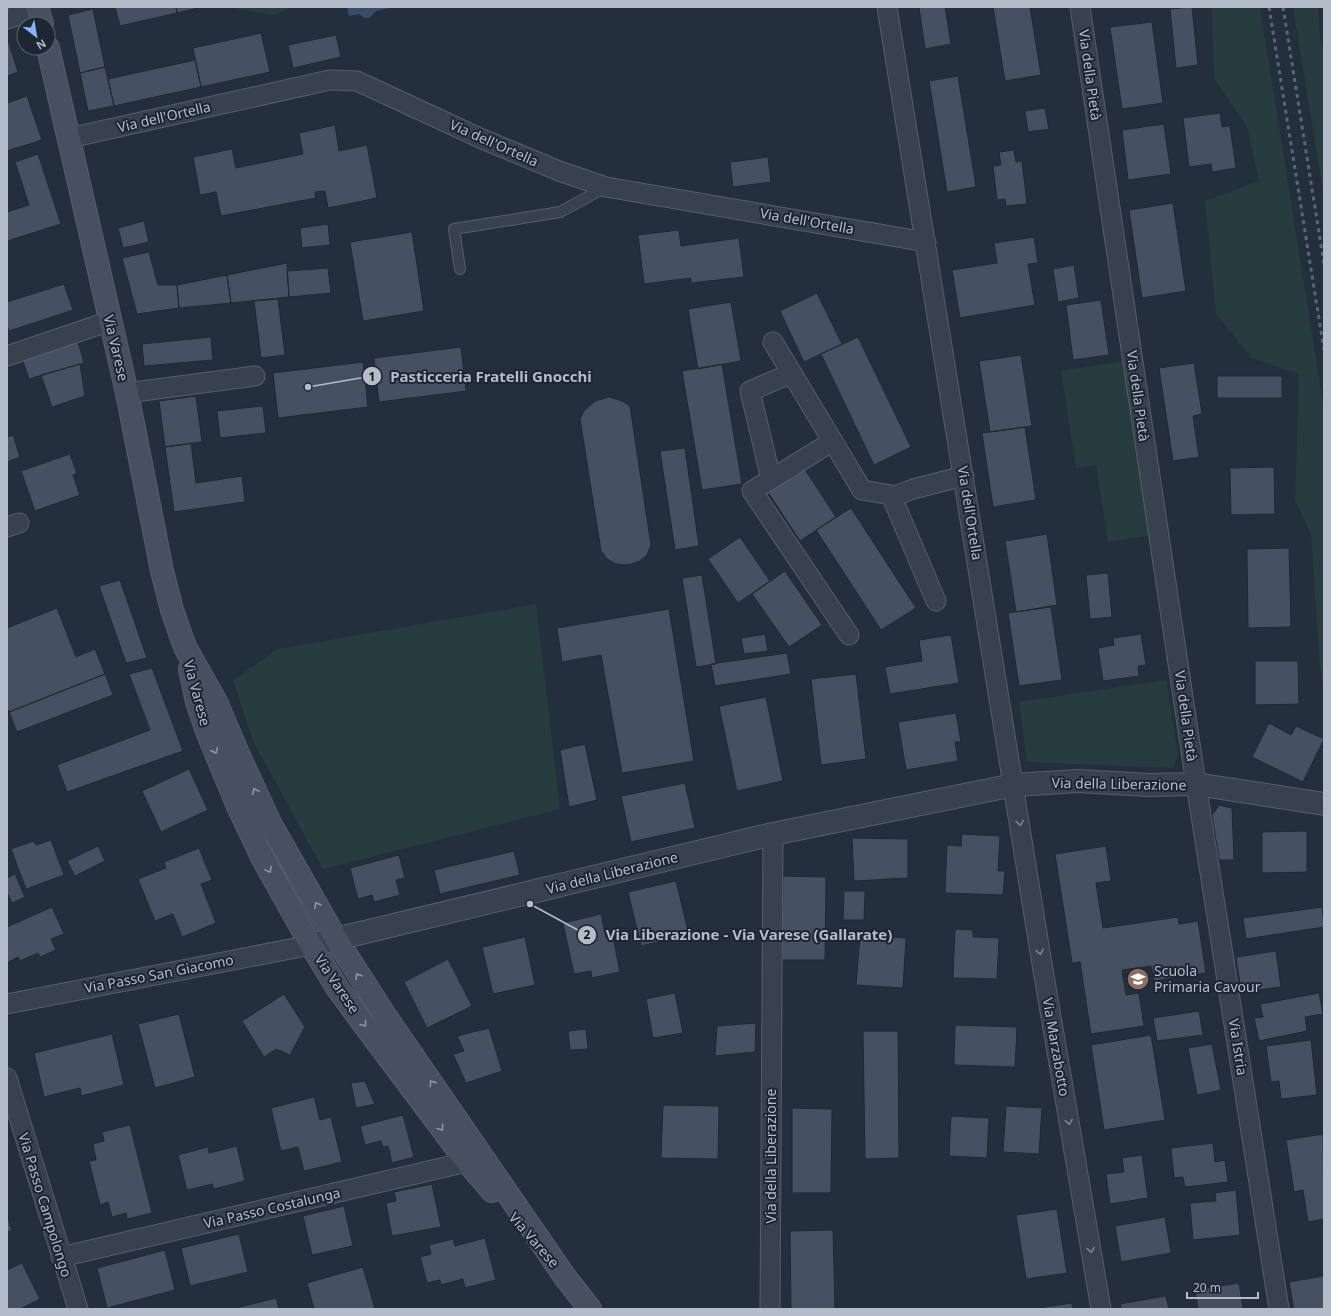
<svg xmlns="http://www.w3.org/2000/svg" width="1331" height="1316" viewBox="0 0 1331 1316" font-family="'Noto Sans',sans-serif">
	<style>
		.green { fill: #263c3f }
		.water { fill: #394c67 }
		.building { fill: #455162; stroke: #1f2835 }
		.lines { fill: none; stroke-linecap: round; stroke-linejoin: round }
		.service-casing { stroke: #565f6c; stroke-width: 12 }
		.minor-casing { stroke: #565f6c; stroke-width: 21 }
		.tertiary-casing { stroke: #565f6c; stroke-width: 24 }
		.secondary-casing { stroke: #565f6c; stroke-width: 24 }
		.service { stroke: #38414e; stroke-width: 10 }
		.minor { stroke: #38414e; stroke-width: 19 }
		.tertiary { stroke: #38414e; stroke-width: 22 }
		.secondary { stroke: #465061; stroke-width: 22 }
		.rail { stroke: #5a6575; stroke-width: 3; stroke-dasharray: 4 4; stroke-linecap: butt }
		.oneway { stroke: #8e96a5 }
		.oneway2 { stroke: #7c8592 }
		.labels { text-anchor: middle; stroke-width: 4; stroke-linejoin: round; paint-order: stroke }
		.street-label { font-size: 14px; fill: #b4bcc9; stroke: #1d2633 }
		.poi-label { font-size: 14px; fill: #b4bcc9; stroke: #1d2633; text-anchor: start }
		.leader { fill: none; stroke: #b4bcc9; stroke-width: 1.5 }
		.callout-dot { fill: #b4bcc9; stroke: #1d2633; stroke-width: 1.5 }
		.mark-label { font-size: 12px; text-anchor: middle; font-weight: bold; fill: #111 }
		.callout-label { font-size: 15px; text-anchor: middle; font-weight: bold; fill: #b4bcc9; stroke: #1d2633; stroke-width: 4; stroke-linejoin: round; paint-order: stroke }
	</style>
	<rect width="100%" height="100%" fill="#242f3e"/>
	<path class="green" d="M237,7H293L274,15L237,9Z
		M1212,7H1260L1324,409V695L1320,666L1311,534L1295,500L1299,374L1252,358L1216,314L1205,201L1259,181L1247,127L1214,78Z
		M1293,7H1318L1320,37L1324,52V197Z
		M1124,361L1151,535L1108,542L1096,465L1076,468L1061,371Z
		M536,604L560,809L323,869L253,741L233,680L278,649Z
		M1166,680L1178,754L1173,768L1027,762L1019,702Z"/>
	<path class="water" d="M347,7H395L376,11L369,18H365L359,14L349,16Z"/>
	<path class="building" d="M115,7H176L177,13L120,26Z
		M176,7H202L177,13Z
		M919,7H945L951,44L925,49Z
		M993,7H1030L1041,75L1005,81Z
		M1192,7L1198,65L1176,68L1170,9Z
		M93,9L105,67L80,73L68,15Z
		M1152,22L1163,103L1122,109L1110,27Z
		M261,33L270,72L201,87L193,48Z
		M336,35L341,57L293,68L288,45Z
		M7,37L18,72L7,76Z
		M195,60L201,87L114,106L108,79Z
		M105,67L114,106L88,111L80,73Z
		M958,76L976,187L947,192L929,81Z
		M27,96L42,140L7,151V103Z
		M1045,108L1049,129L1028,132L1025,111Z
		M1220,113L1222,127L1230,126L1236,168L1212,172L1211,164L1189,167L1183,118Z
		M1164,124L1171,174L1128,180L1122,130Z
		M335,125L339,151L367,145L377,198L328,208L325,191L315,192L316,198L221,216L216,192L200,195L193,157L232,149L236,168L303,154L299,133Z
		M1014,150L1016,162L1022,161L1027,204L1006,206L1005,199L997,200L993,166L1001,165L999,152Z
		M38,154L61,224L7,241V212L29,205L15,162Z
		M768,157L771,182L733,187L730,162Z
		M1173,203L1186,291L1142,298L1129,210Z
		M144,221L149,242L123,248L118,228Z
		M328,224L330,245L302,248L300,228Z
		M679,230L681,246L739,238L744,277L691,283V278L644,284L638,235Z
		M412,232L424,311L363,321L350,242Z
		M1034,237L1038,263L1028,264L1035,305L960,318L952,270L997,263L994,243Z
		M149,252L158,285H177L179,308L137,314L122,258Z
		M287,263L289,297L231,303L227,275Z
		M1074,265L1079,298L1058,302L1053,269Z
		M328,268L331,293L289,297L287,271Z
		M227,275L231,303L179,308L177,285Z
		M64,284L73,310L9,331L7,325V302Z
		M817,293L842,344L804,362L780,311Z
		M278,299L285,355L261,358L254,301Z
		M1101,300L1109,355L1073,360L1066,305Z
		M731,302L741,361L698,369L688,309Z
		M76,335L84,363L29,379L18,347Z
		M211,337L213,360L144,366L142,344Z
		M858,337L911,447L874,465L821,354Z
		M461,347L466,391L379,402L374,358Z
		M1021,355L1032,426L990,432L979,361Z
		M363,362L368,407L278,418L273,373Z
		M1194,363L1202,414L1193,416L1199,457L1173,461L1159,368Z
		M80,364L85,396L52,407L41,375Z
		M722,364L742,484L702,490L682,371Z
		M1217,376H1282V398H1217Z
		M196,396L202,442L165,447L159,401Z
		M609,397L622,401L630,406L651,545L647,555L640,561L628,565L616,564L607,559L601,551L580,419L584,411L595,401Z
		M263,406L266,433L220,438L217,411Z
		M1025,427L1036,500L993,507L982,433Z
		M13,435L20,457L7,462V437Z
		M191,443L196,483L242,476L245,502L174,512L165,447Z
		M685,448L699,546L675,550L660,451Z
		M70,454L77,474L73,475L80,495L35,511L21,471Z
		M1274,467L1275,514L1231,515L1230,468Z
		M804,468L836,517L800,541L768,492Z
		M851,508L916,608L881,630L816,530Z
		M1047,534L1057,605L1016,612L1005,541Z
		M740,537L770,581L738,603L708,559Z
		M1289,548L1291,627L1248,628L1247,549Z
		M785,571L822,625L789,647L752,594Z
		M1108,573L1112,617L1090,619L1086,575Z
		M702,575L716,664L696,667L682,578Z
		M120,580L147,658L126,663L99,586Z
		M1051,607L1062,680L1019,686L1008,613Z
		M57,608L76,657L95,649L105,674L9,712L7,708V628Z
		M669,609L694,761L622,773L601,655L562,662L557,628Z
		M765,634L768,651L744,654L741,638Z
		M1141,634L1146,665L1138,666L1139,676L1103,681L1098,648L1114,645L1113,638Z
		M951,635L959,683L890,694L885,667L922,661L919,640Z
		M787,653L791,674L715,686L711,664Z
		M1255,661H1298L1299,704L1255,705Z
		M152,668L183,751L67,792L57,765L150,730L129,674Z
		M105,674L113,695L17,732L9,712Z
		M856,674L866,759L821,765L811,679Z
		M766,697L783,781L737,791L719,706Z
		M956,713L961,742H955L958,761L906,770L898,722Z
		M1269,723L1291,735L1296,726L1324,739L1303,782L1252,757Z
		M585,744L597,800L569,807L560,750Z
		M189,769L208,810L161,832L142,791Z
		M685,783L695,828L631,842L621,796Z
		M1219,805L1232,808L1234,860H1219L1212,815Z
		M1307,831V872L1262,873V832Z
		M962,834L1000,836L998,871H1005L1003,895L945,893L947,845L961,846Z
		M852,838L908,839V878L854,881Z
		M51,840L64,875L26,889L11,849L34,841L36,845Z
		M98,846L105,861L75,876L67,861Z
		M1106,846L1111,881L1096,883L1103,928L1178,917L1179,924L1198,921L1206,973L1154,981L1151,966L1122,970L1126,995L1139,993L1144,1026L1091,1034L1080,962L1072,963L1055,854Z
		M199,848L212,880L201,884L216,923L182,937L173,914L155,921L138,879L166,868L164,862Z
		M514,851L520,875L440,894L434,870Z
		M399,855L405,878L396,880L400,895L374,902L372,895L358,899L350,868Z
		M15,874L25,897L12,903L7,892V878Z
		M783,876L826,877L825,960H782Z
		M676,881L689,935L641,946L628,892Z
		M844,891H865L864,920H843Z
		M52,907L64,934L51,939L56,950L40,957L38,953L20,961L18,957L7,963V927Z
		M1322,907L1324,927L1246,939L1243,918Z
		M601,914L606,938L613,937L620,972L592,978L591,971L574,974L563,923Z
		M955,929L973,930V937L999,938L997,979L953,978Z
		M860,935L906,938L903,988L856,985Z
		M525,937L535,985L493,994L482,947Z
		M1276,951L1281,987L1241,992L1236,957Z
		M448,959L472,1006L427,1028L404,982Z
		M675,993L683,1033L653,1038L646,999Z
		M1319,993L1323,1014L1305,1017L1307,1031L1259,1041L1254,1018L1263,1017L1260,1004Z
		M284,994L305,1027L290,1055L276,1049L264,1057L242,1021Z
		M1199,1011L1203,1035L1157,1041L1153,1018Z
		M179,1014L195,1077L155,1088L138,1024Z
		M756,1023L755,1052L715,1056L717,1026Z
		M955,1025L1017,1027L1015,1067L954,1065Z
		M489,1028L502,1071L466,1083L453,1054L464,1051L457,1036Z
		M586,1029L588,1049L570,1050L568,1031Z
		M863,1031H898L899,1158L865,1159Z
		M112,1034L124,1085L81,1096L80,1088L44,1097L34,1053Z
		M1151,1035L1165,1120L1104,1130L1091,1045Z
		M1311,1040L1317,1095L1281,1099L1279,1081L1271,1082L1266,1046Z
		M1212,1044L1221,1090L1197,1095L1188,1048Z
		M365,1081L375,1104L356,1108L351,1083Z
		M314,1097L320,1120L331,1117L342,1162L304,1171L298,1147L281,1151L271,1108Z
		M663,1105L719,1106L718,1159L661,1158Z
		M1006,1106L1042,1108L1039,1154L1003,1152Z
		M792,1108L832,1109L831,1193H792Z
		M403,1115L414,1157L392,1163L388,1146L383,1147L381,1141L365,1145L360,1126Z
		M951,1116L989,1118L987,1158L949,1156Z
		M130,1125L152,1213L127,1219L126,1213L112,1217L108,1202L100,1205L89,1161L96,1160L93,1144L104,1141L102,1132Z
		M1323,1134L1324,1219L1308,1222L1303,1190L1294,1192L1286,1140Z
		M1213,1143L1215,1162L1225,1160L1228,1182L1185,1187L1183,1177L1174,1178L1171,1148Z
		M237,1146L245,1181L214,1189L212,1184L187,1190L178,1155L208,1147L209,1153Z
		M1142,1155L1148,1198L1110,1204L1106,1174L1124,1172L1122,1158Z
		M432,1184L441,1227L392,1236L386,1203L396,1201L394,1192Z
		M1236,1190L1240,1235L1193,1240L1190,1203L1216,1201L1215,1193Z
		M344,1206L353,1246L312,1255L303,1216Z
		M1057,1209L1067,1273L1026,1279L1016,1215Z
		M7,1215L12,1231L7,1232Z
		M1165,1217L1171,1253L1121,1262L1115,1226Z
		M833,1230L835,1309H791L790,1231Z
		M239,1234L248,1272L190,1286L181,1248Z
		M485,1238L496,1280L465,1288L463,1279L441,1285L440,1280L427,1283L420,1257L431,1254L429,1245L453,1239L455,1246Z
		M165,1250L175,1290L107,1308L97,1268Z
		M22,1263L40,1299L20,1309H7V1270Z
		M363,1267L375,1309H314L307,1283Z
		M1324,1276V1309H1294L1289,1282Z
		M1239,1283L1243,1309H1198L1195,1290Z
		M1166,1296L1169,1309H1121L1120,1304Z
		M276,1298L279,1309H232Z
		M1072,1303L1073,1309H1032Z"/>
	<g class="lines">
		<g class="service-casing">
			<path id="service" d="M460,269L454,229L560,212L606,187"/>
		</g>
		<g class="minor-casing">
			<path id="minor" d="M887,7L1041,958L1101,1309
				M1080,7L1196,784L1279,1309
				M7,19L38,9
				M69,138L330,80L357,81L480,138L559,171L606,187L926,242
				M773,342L862,490L891,495L936,601
				M7,356L110,321
				M127,393L255,376
				M833,441L752,491L849,635
				M771,479L750,391L792,373
				M892,497L913,489L964,476
				M7,527L19,523
				M7,1004L311,945
				M7,1078L78,1309
				M61,1257L467,1162L479,1157
				M770,1309L773,834"/>
		</g>
		<g class="tertiary-casing">
			<path id="tertiary" d="M311,945L773,834L1014,785L1078,781L1149,785L1196,784L1324,804"/>
		</g>
		<g class="secondary-casing">
			<path id="secondary" d="M37,7L42,24
				M48,48L127,393L162,571L172,610L185,647L216,702L239,756L271,825L336,939L384,1014L565,1277L590,1309
				M190,669L197,702L208,734L237,804L263,859L311,945L338,989L368,1030L467,1162L492,1191"/>
		</g>
		<use href="#service" class="service"/>
		<use href="#minor" class="minor"/>
		<use href="#tertiary" class="tertiary"/>
		<use href="#secondary" class="secondary"/>
		<path class="rail" d="M1269,7L1324,350
			M1283,7L1324,264"/>
	</g>
	<defs><path id="oneway-chevron" d="M-2-3.5L2.5 0L-2 3.5" fill="none" stroke-width="1.6" stroke-linecap="round" stroke-linejoin="round"/></defs>
	<g class="oneway">
		<use href="#oneway-chevron" transform="translate(215 751) rotate(67)"/>
		<use href="#oneway-chevron" transform="translate(255 791) rotate(-115)"/>
		<use href="#oneway-chevron" transform="translate(269 870) rotate(62)"/>
		<use href="#oneway-chevron" transform="translate(317 905) rotate(-119)"/>
		<use href="#oneway-chevron" transform="translate(358 976) rotate(-122)"/>
		<use href="#oneway-chevron" transform="translate(364 1024) rotate(54)"/>
		<use href="#oneway-chevron" transform="translate(432 1083) rotate(-125)"/>
		<use href="#oneway-chevron" transform="translate(441 1128) rotate(53)"/>
	</g>
	<g class="oneway2">
		<use href="#oneway-chevron" transform="translate(1020 823) rotate(81)"/>
		<use href="#oneway-chevron" transform="translate(1040 952) rotate(81)"/>
		<use href="#oneway-chevron" transform="translate(1069 1122) rotate(80)"/>
		<use href="#oneway-chevron" transform="translate(1091 1250) rotate(80)"/>
	</g>
	<defs>
		<g id="school-disc" transform="scale(1.15)"><circle r="9.5" fill="#8d6e63" stroke="#1d2633"/><path d="M0-5L7-2L0 1L-7-2ZM-4 1L0 2.5L4 1V4Q0 6-4 4Z" fill="#fff"/></g>
	</defs>
	<g fill-rule="evenodd">
		<use href="#school-disc" x="1138" y="979"/>
	</g>
	<g class="labels">
		<g class="street-label">
			<text transform="translate(1090 75) rotate(82)" y="5">Via della Pietà</text>
			<text transform="translate(164 117) rotate(-13)" y="5">Via dell'Ortella</text>
			<text transform="translate(494 143) rotate(24)" y="5">Via dell'Ortella</text>
			<text transform="translate(807 221) rotate(10)" y="5">Via dell'Ortella</text>
			<text transform="translate(116 348) rotate(77)" y="5">Via Varese</text>
			<text transform="translate(1138 396) rotate(82)" y="5">Via della Pietà</text>
			<text transform="translate(970 513) rotate(81)" y="5">Via dell'Ortella</text>
			<text transform="translate(197 693) rotate(75)" y="5">Via Varese</text>
			<text transform="translate(1186 716) rotate(82)" y="5">Via della Pietà</text>
			<text transform="translate(1119 784) rotate(1)" y="5">Via della Liberazione</text>
			<text transform="translate(612 873) rotate(-14)" y="5">Via della Liberazione</text>
			<text transform="translate(159 974) rotate(-11)" y="5">Via Passo San Giacomo</text>
			<text transform="translate(337 984) rotate(56)" y="5">Via Varese</text>
			<text transform="translate(1056 1047) rotate(80)" y="5">Via Marzabotto</text>
			<text transform="translate(1238 1047) rotate(81)" y="5">Via Istria</text>
			<text transform="translate(771 1156) rotate(-90)" y="5">Via della Liberazione</text>
			<text transform="translate(45 1205) rotate(73)" y="5">Via Passo Campolongo</text>
			<text transform="translate(272 1208) rotate(-13)" y="5">Via Passo Costalunga</text>
			<text transform="translate(534 1240) rotate(49)" y="5">Via Varese</text>
		</g>
		<g class="poi-label">
			<text x="1154" y="976">Scuola<tspan x="1154" dy="16">Primaria Cavour</tspan></text>
		</g>
	</g>
	<path class="leader" d="M308 387L372 376M530 904L587 935"/>
	<g class="callout-dot">
		<circle cx="308" cy="387" r="4"/>
		<circle cx="530" cy="904" r="4"/>
		<circle cx="372" cy="376" r="10"/>
		<circle cx="587" cy="935" r="10"/>
	</g>
	<g class="mark-label">
		<text x="372" y="381">1</text>
		<text x="587" y="939">2</text>
	</g>
	<g class="callout-label">
		<text x="491" y="382">Pasticceria Fratelli Gnocchi</text>
		<text x="749" y="940">Via Liberazione - Via Varese (Gallarate)</text>
	</g>
	<rect width="1331" height="1316" fill="none" stroke="#b4bcc9" stroke-width="16"/>
	<g transform="translate(36 36) rotate(149)"><circle r="19" fill="#1d2633" stroke="#59626f"/>
	<path d="M0-3L7 15L0 10L-7 15Z" fill="#8ab4f8"/>
	<text y="-6" font-size="11" font-weight="bold" text-anchor="middle" fill="#b4bcc9">N</text>
	</g>
	<path d="M1187 1292v6h71v-6" fill="none" stroke="#b4bcc9" stroke-width="2"/>
	<text x="1193" y="1292" font-size="12" fill="#b4bcc9" stroke="#1d2633" stroke-width="3" paint-order="stroke">20 m</text>
</svg>
